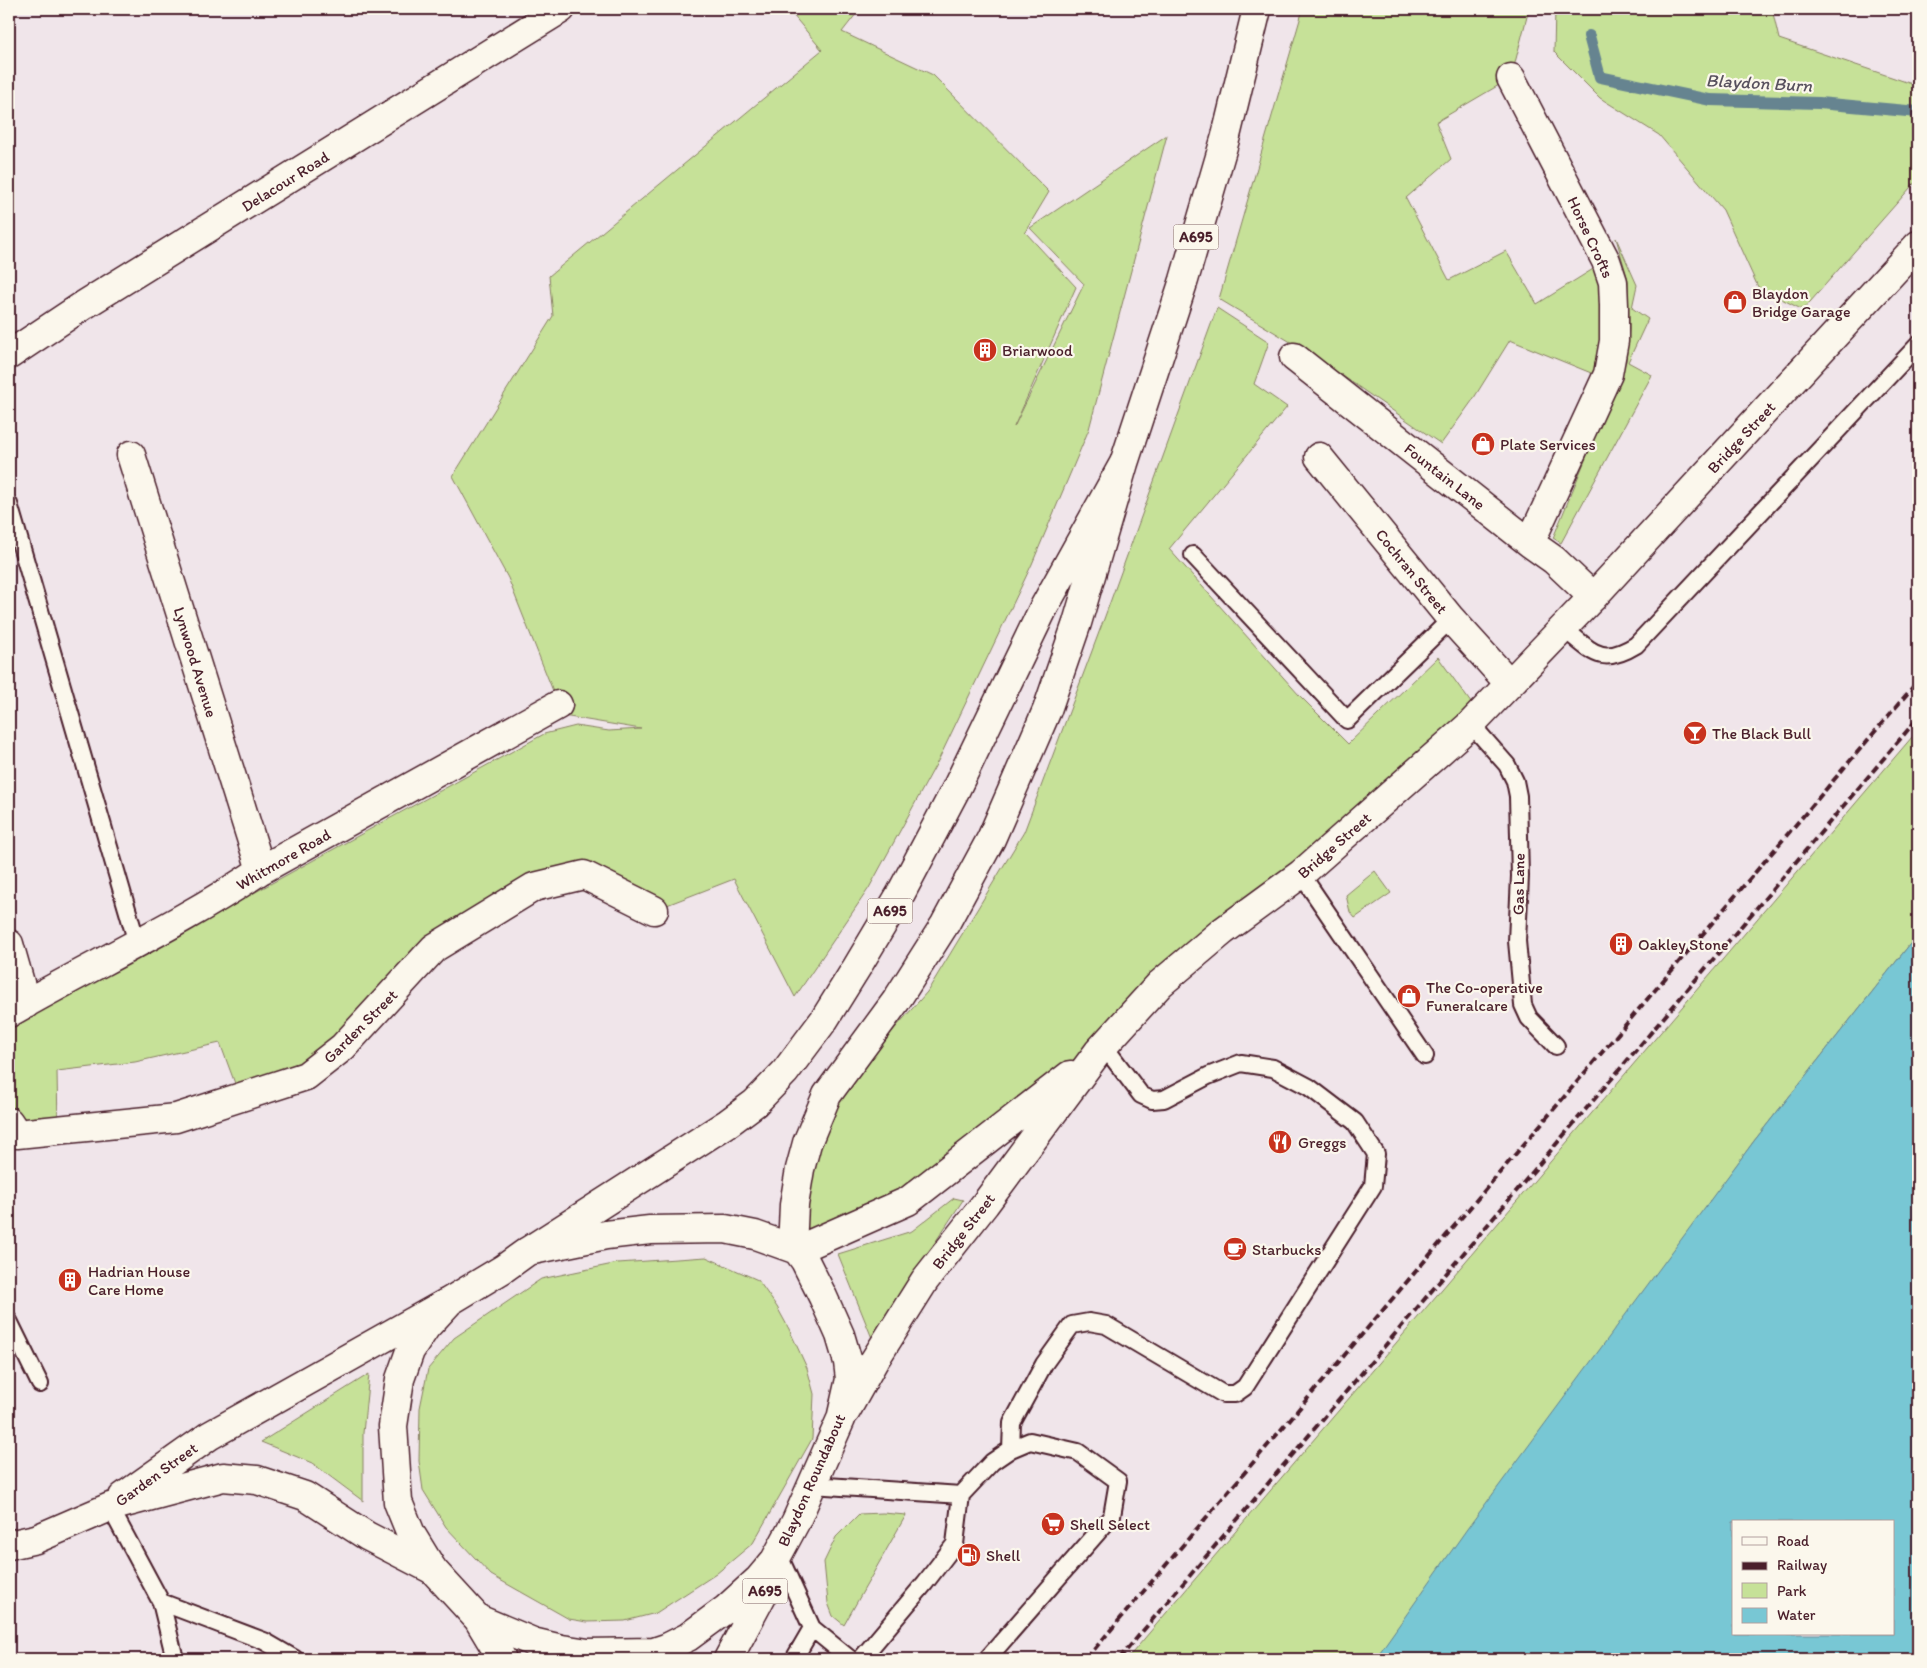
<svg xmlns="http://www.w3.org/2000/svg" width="1927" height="1668" viewBox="0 0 1927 1668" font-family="Itim,sans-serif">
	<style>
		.green { fill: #c6e198; stroke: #888062 }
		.water { fill: #78c7d4; stroke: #668490; fill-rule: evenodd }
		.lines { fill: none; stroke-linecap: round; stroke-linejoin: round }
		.stream { stroke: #668490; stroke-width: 12 }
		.lane-casing { stroke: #4a1f2b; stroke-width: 20 }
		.street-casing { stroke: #4a1f2b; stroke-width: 31 }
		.secondary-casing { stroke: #4a1f2b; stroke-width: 31 }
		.primary-casing { stroke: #4a1f2b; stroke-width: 31 }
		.lane { stroke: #fbf7ec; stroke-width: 16 }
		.street { stroke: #fbf7ec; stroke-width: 28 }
		.secondary { stroke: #fbf7ec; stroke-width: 28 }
		.primary { stroke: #fbf7ec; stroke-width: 28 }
		.rail { stroke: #4a1f2b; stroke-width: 4; stroke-dasharray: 8 4; stroke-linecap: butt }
		.labels { text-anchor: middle; stroke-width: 4.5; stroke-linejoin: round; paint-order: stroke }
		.shield { fill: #fbf7ec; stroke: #7f6065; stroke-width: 1 }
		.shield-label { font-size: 15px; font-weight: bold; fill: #4a1f2b }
		.street-label { font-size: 16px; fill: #4a1f2b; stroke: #fbf7ec }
		.poi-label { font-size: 16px; fill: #4a1f2b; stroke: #fbf7ec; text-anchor: start }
		.water-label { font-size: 18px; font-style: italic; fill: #58515e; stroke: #fbf7ec }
	</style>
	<rect width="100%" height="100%" fill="#f0e5ea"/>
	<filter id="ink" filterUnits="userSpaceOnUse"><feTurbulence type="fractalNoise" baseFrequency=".02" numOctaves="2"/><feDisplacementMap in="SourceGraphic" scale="10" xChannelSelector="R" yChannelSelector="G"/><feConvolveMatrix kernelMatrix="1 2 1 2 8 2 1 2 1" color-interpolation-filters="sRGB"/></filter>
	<g filter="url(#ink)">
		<path class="green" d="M788,9H860L842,32L933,75L1049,192L1025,232L1076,287L1014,427L1084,284L1030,228L1167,135L1089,429L1032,564L939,759L869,888L795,997L734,879L654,910L584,875L434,948L343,1047L240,1097L220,1043L135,1062L57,1071L58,1129L9,1122V1014L241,883L250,895L544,734L576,726L609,731L641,729L563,716L508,578L453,476L553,316L549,276L822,50Z
			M1303,9H1529L1511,78L1436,122L1451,159L1406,198L1449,280L1506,251L1537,304L1606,261L1601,377L1510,340L1472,401L1441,444L1314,356L1219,299Z
			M1555,9H1772L1779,39L1918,86V179L1803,310L1758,287L1723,210L1659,135L1600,98L1554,52Z
			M1616,238L1637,285L1632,308L1648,319L1628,362L1652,375L1561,543L1553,538L1626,361L1629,329L1628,280Z
			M1217,308L1269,342L1254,384L1287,407L1169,549L1299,695L1348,744L1438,657L1479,714L1089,1057L908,1201L794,1252L797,1139L927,992L1024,832L1104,619Z
			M1918,730V934L1754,1141L1377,1659H1127Z
			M1375,871L1391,893L1355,918L1350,912L1346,895Z
			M954,1198L963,1200L872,1338L838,1254L912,1231Z
			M706,1257L758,1280L777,1307L789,1329L807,1368L814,1394L812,1439L753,1543L716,1574L656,1613L625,1621L587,1622L569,1619L491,1575L446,1527L423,1490L419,1461L420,1408L428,1369L454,1338L541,1279L618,1263Z
			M369,1374L363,1433V1501L312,1463L261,1442Z
			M883,1513L906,1515L844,1625L833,1616L828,1603L824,1562L836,1537L859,1514Z"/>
		<path class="water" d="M1918,934V1659H1375L1467,1529L1754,1141ZM1733,1522H1893V1634H1733Z"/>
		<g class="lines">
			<path class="stream" d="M1589,36L1600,77L1710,100L1819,103L1918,112"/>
			<g class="lane-casing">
				<path id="lane" d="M9,504L137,943
					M1193,555L1347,720L1451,619
					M1563,628C1592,651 1600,667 1636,645L1918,345
					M1471,724L1507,765L1515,781L1518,796L1520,876L1517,941L1523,1005L1529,1018L1556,1046
					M1301,874L1425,1056
					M9,1321L40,1384
					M1011,1449L1012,1423L1044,1364L1072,1325L1089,1322L1106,1325L1223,1394H1235L1245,1387L1373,1186L1376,1154L1355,1122L1309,1087L1273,1068L1241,1063L1208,1076L1164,1099L1152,1100L1141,1095L1104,1046
					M812,1485L961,1495L992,1462L1011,1449L1030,1441L1078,1452L1118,1481L1112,1516L987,1659
					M110,1507L161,1602L175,1659
					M781,1560L812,1628L850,1659
					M161,1602L264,1641L295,1659
					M794,1659L812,1628
					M861,1659L925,1583L955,1544L961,1495"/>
			</g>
			<g class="street-casing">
				<path id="street" d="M1511,78L1606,261L1613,282L1614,306V341L1608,374L1530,543
					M9,355L84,305L561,9
					M1294,357L1530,543L1554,560L1593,597
					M131,455L261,870
					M1319,457L1451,619L1509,683
					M9,944L26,1004
					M9,1013C92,965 181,924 261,870L558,705
					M9,1122L17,1134L176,1118L306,1076L343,1047L434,948L534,887L584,875L654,910"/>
			</g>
			<g class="secondary-casing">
				<path id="secondary" d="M797,1250L908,1201L1070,1075
					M846,1411L874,1361L925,1280L985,1204L1098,1052L1160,984L1223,931L1301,874L1471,724L1593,597L1918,245
					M123,1497L209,1436L446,1303
					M9,1545L36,1539L110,1507L223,1477L257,1480L305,1496L367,1536L433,1570"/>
			</g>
			<g class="primary-casing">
				<path id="primary" d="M792,1248L794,1205L800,1169L807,1143L827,1095L896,1001L945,924L991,839L1047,710L1077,623L1124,463L1184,280L1226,136L1257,9
					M528,1251L606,1235L650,1230L725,1229L755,1235L797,1250L805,1261L823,1297L840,1335L848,1362L850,1379L841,1419L796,1521L775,1560L759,1579L726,1609L688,1637L666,1648L654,1652L588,1653L562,1649L533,1642L478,1619L433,1570L411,1534L398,1502L393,1426L400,1379L410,1351L426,1327L450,1301L503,1269L528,1251L728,1123L755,1103L785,1072L824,1020L857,967L900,895L956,789L1043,609L1124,463
					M478,1619L502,1659
					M728,1659L773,1575"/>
			</g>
			<use href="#lane" class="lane"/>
			<use href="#street" class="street"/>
			<use href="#secondary" class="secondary"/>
			<use href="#primary" class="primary"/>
			<path class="rail" d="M1086,1659L1918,681
				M1119,1659L1918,718"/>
		</g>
	</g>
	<defs>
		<g id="shop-disc" transform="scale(1.25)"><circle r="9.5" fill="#c8321e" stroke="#fbf7ec"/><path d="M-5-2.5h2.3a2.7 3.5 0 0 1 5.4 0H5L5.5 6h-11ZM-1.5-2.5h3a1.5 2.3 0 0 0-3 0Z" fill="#fff"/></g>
		<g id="building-disc" transform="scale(1.25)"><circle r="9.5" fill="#c8321e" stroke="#fbf7ec"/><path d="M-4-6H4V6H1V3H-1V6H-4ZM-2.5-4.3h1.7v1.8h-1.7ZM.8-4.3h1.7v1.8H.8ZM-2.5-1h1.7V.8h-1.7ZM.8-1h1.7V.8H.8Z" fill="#fff"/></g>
		<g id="bar-disc" transform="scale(1.25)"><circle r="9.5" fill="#c8321e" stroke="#fbf7ec"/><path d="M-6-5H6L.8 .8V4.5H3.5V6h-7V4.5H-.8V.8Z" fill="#fff"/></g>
		<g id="restaurant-disc" transform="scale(1.25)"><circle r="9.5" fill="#c8321e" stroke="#fbf7ec"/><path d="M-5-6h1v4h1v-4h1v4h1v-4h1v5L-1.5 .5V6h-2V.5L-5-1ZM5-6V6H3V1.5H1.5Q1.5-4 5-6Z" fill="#fff"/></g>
		<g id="cafe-disc" transform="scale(1.25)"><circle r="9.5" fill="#c8321e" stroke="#fbf7ec"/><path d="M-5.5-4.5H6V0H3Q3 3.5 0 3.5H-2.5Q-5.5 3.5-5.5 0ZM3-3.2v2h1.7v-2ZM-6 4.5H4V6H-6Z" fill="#fff"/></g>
		<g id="supermarket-disc" transform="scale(1.25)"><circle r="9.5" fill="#c8321e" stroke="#fbf7ec"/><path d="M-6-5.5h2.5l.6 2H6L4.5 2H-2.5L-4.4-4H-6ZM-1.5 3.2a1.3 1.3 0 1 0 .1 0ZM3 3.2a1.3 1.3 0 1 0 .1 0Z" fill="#fff"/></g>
		<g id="fuel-disc" transform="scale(1.25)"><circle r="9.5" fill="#c8321e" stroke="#fbf7ec"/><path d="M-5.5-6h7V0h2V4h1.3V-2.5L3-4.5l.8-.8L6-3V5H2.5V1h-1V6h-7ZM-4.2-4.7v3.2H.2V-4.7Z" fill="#fff"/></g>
	</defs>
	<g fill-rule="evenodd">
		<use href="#shop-disc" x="1735" y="302"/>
		<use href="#building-disc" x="985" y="350"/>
		<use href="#shop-disc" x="1483" y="444"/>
		<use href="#bar-disc" x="1695" y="733"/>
		<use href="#building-disc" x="1621" y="944"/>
		<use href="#shop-disc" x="1409" y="996"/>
		<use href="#restaurant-disc" x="1280" y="1142"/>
		<use href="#cafe-disc" x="1235" y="1249"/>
		<use href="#building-disc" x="70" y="1280"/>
		<use href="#supermarket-disc" x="1053" y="1524"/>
		<use href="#fuel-disc" x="969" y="1555"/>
	</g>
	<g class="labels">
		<g class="shield">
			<rect x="1173.5" y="224.5" width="45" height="25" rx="4"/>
			<rect x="867.5" y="898.5" width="45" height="25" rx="4"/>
			<rect x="742.5" y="1578.5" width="45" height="25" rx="4"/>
		</g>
		<g class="shield-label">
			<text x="1196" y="242">A695</text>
			<text x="890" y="916">A695</text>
			<text x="765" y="1596">A695</text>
		</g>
		<g class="street-label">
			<text transform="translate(285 181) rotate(-32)" y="6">Delacour Road</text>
			<text transform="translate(1591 237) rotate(65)" y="6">Horse Crofts</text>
			<text transform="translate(1741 437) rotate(-47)" y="6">Bridge Street</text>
			<text transform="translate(1445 476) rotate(38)" y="6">Fountain Lane</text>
			<text transform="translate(1412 571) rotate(51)" y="6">Cochran Street</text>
			<text transform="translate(196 662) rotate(73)" y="6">Lynwood Avenue</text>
			<text transform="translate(1334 845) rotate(-41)" y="6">Bridge Street</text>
			<text transform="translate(283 859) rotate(-30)" y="6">Whitmore Road</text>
			<text transform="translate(1518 884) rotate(-89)" y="6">Gas Lane</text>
			<text transform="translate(360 1026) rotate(-45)" y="6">Garden Street</text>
			<text transform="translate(963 1231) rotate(-52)" y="6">Bridge Street</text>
			<text transform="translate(156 1474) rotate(-36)" y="6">Garden Street</text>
			<text transform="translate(811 1480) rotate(-66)" y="6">Blaydon Roundabout</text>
		</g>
		<g class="poi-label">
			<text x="1752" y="299">Blaydon<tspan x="1752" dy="18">Bridge Garage</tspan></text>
			<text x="1002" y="356">Briarwood</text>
			<text x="1500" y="450">Plate Services</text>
			<text x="1712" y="739">The Black Bull</text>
			<text x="1638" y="950">Oakley Stone</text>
			<text x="1426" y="993">The Co-operative<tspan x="1426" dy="18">Funeralcare</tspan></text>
			<text x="1298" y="1148">Greggs</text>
			<text x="1252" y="1255">Starbucks</text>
			<text x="88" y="1277">Hadrian House<tspan x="88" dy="18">Care Home</tspan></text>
			<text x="1070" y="1530">Shell Select</text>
			<text x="986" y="1561">Shell</text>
		</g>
		<g class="water-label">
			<text transform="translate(1759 83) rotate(3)" y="6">Blaydon Burn</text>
		</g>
	</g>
	<rect width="1927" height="1668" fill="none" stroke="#fbf7ec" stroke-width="30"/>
	<rect x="15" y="15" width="1897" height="1638" fill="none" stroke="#4a1f2b" stroke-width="2" filter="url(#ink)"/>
	<rect x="1732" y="1520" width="162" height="115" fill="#fbf7ec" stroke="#b4a19f"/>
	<rect x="1742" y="1537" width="25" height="8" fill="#fbf7ec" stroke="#b4a19f"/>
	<text x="1777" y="1546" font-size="15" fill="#4a1f2b">Road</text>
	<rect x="1742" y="1562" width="25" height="8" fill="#4a1f2b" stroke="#b4a19f"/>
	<text x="1777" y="1570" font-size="15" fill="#4a1f2b">Railway</text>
	<rect x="1742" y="1583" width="25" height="15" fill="#c6e198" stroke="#b4a19f"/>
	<text x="1777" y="1596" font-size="15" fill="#4a1f2b">Park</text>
	<rect x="1742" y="1608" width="25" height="15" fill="#78c7d4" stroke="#b4a19f"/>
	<text x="1777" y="1620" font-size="15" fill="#4a1f2b">Water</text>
</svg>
